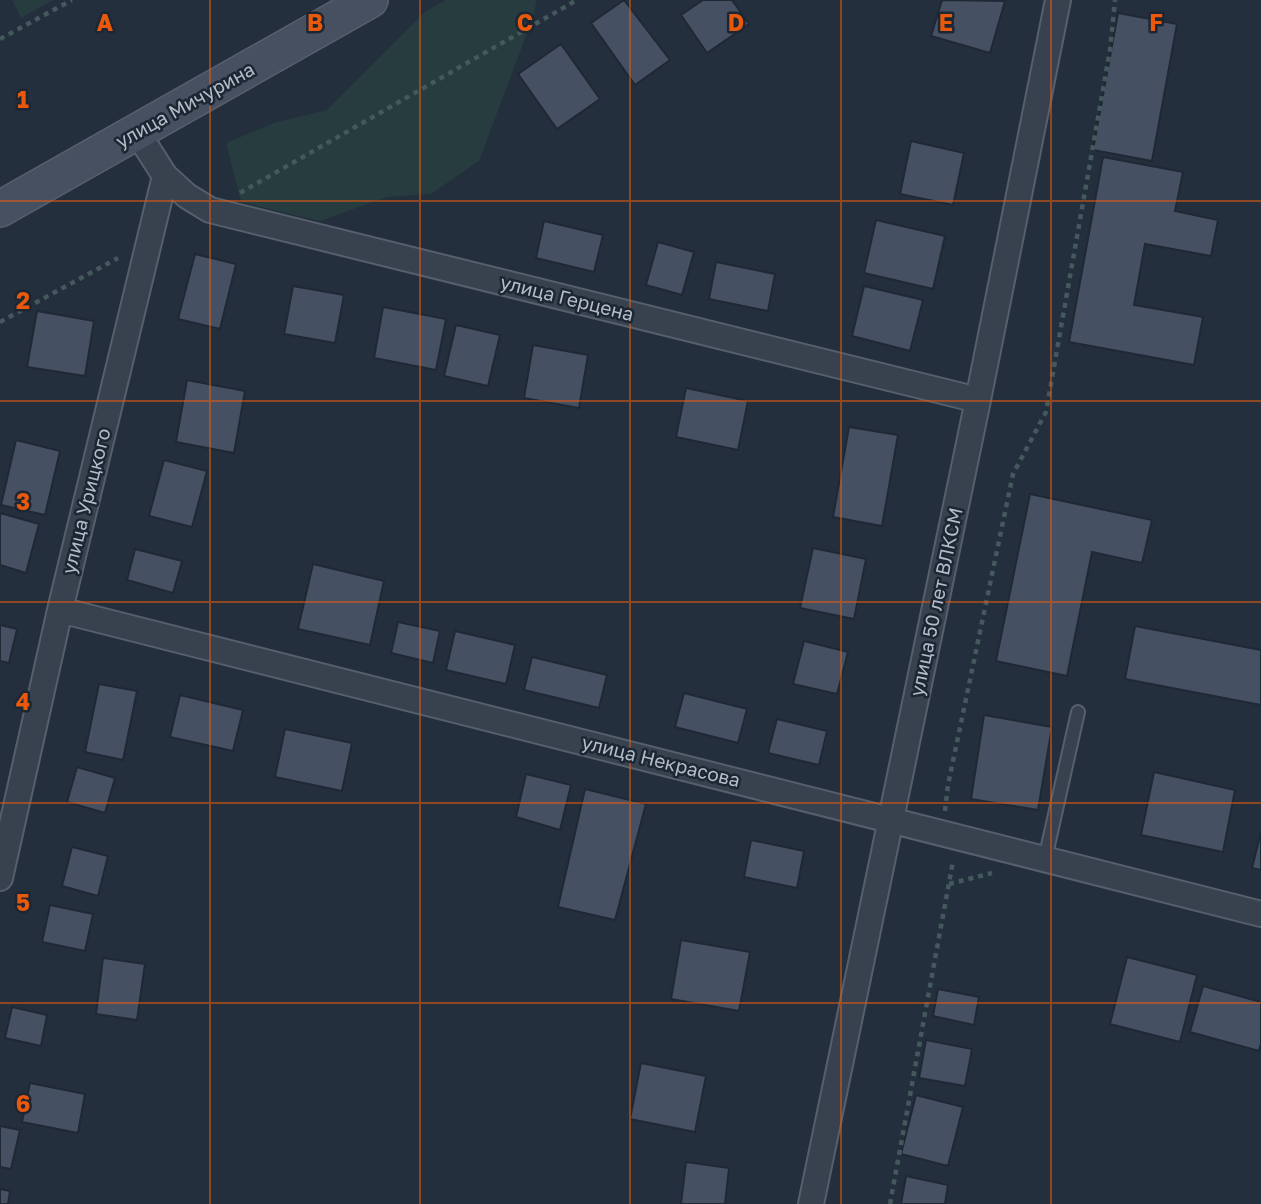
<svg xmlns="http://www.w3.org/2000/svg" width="1261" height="1204" viewBox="0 0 1261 1204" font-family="'Golos Text',sans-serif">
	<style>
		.green { fill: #263c3f }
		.building { fill: #455162; stroke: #1f2835; stroke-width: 2 }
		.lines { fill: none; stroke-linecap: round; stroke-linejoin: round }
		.lane-casing { stroke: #565f6c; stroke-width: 16 }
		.street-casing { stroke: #565f6c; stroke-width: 28 }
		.secondary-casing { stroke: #565f6c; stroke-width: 38 }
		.path { stroke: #44595c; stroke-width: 4.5; stroke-dasharray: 5 5; stroke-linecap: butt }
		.lane { stroke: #38414e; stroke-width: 12 }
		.street { stroke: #38414e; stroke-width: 24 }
		.secondary { stroke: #465061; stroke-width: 35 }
		.grid { fill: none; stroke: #e8590c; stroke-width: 2; stroke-opacity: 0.55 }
		.labels { text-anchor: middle; stroke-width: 5; stroke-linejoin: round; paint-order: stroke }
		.street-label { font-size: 19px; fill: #b4bcc9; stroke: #1d2633 }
		.grid-label { font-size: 23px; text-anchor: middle; font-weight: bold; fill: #e8590c; stroke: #1d2633; stroke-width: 5; stroke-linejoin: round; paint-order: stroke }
	</style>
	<rect width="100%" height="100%" fill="#242f3e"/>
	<path class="green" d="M12,0H53L21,18Z
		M445,0H537L532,20L479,161L431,194L387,197L320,221L241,202L226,143L274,123L327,110L425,12Z"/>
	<path class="building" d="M624,0L670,60L635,85L591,23Z
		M703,0H732L749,24L707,53L681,15Z
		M942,0L1005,1L990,53L931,36Z
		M1118,13L1177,24L1152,161L1093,150Z
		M561,44L600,99L557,129L518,74Z
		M911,141L964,153L953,205L900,194Z
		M1103,157L1183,172L1175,211L1218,220L1211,256L1145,244L1134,305L1203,317L1194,365L1069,342Z
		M876,220L945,236L933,289L864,273Z
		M544,221L603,235L594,272L536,258Z
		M658,242L694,252L682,295L646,285Z
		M195,254L236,264L220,329L178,319Z
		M716,262L775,274L768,311L709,299Z
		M293,286L344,295L335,343L284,334Z
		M864,286L923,300L910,351L852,336Z
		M383,307L446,319L436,370L374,358Z
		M37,311L94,321L85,376L27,367Z
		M456,325L500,335L488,386L444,376Z
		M533,345L588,355L579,408L524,398Z
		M187,380L245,391L234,453L176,442Z
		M686,388L748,401L738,450L676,437Z
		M849,427L898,435L882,526L833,517Z
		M16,440L60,451L45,515L1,505Z
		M164,460L207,471L192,527L149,516Z
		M1030,494L1152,520L1142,563L1092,552L1067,676L996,661Z
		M0,513L39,524L26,573L0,565Z
		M813,548L866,559L854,619L800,608Z
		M135,549L182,561L173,593L127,580Z
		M313,564L384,581L370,645L298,629Z
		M398,622L440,631L433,663L391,653Z
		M0,625L17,629L9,663L0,661Z
		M1135,626L1261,650V705L1125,679Z
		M455,631L515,645L506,684L446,670Z
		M804,641L848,652L837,694L793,684Z
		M532,657L607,675L599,708L524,690Z
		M99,684L137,691L123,760L85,752Z
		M684,693L747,709L738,743L675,727Z
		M180,695L243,710L233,751L170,737Z
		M984,715L1052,727L1038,810L971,799Z
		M777,719L827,731L819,765L768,753Z
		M285,729L352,743L342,791L275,777Z
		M77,767L115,778L105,813L67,802Z
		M1154,772L1235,790L1223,852L1141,835Z
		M526,774L571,785L560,830L516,817Z
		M585,789L646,804L615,920L558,907Z
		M1261,832V870L1252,868Z
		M751,840L804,851L797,888L744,877Z
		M72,847L108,856L98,896L62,886Z
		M50,905L93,914L85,951L42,942Z
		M681,940L750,952L739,1011L671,999Z
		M1127,957L1197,975L1180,1042L1110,1024Z
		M103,958L145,964L137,1020L96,1014Z
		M1203,986L1261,1002V1043L1259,1051L1190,1032Z
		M938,989L979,997L974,1025L933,1016Z
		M12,1007L47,1015L41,1046L5,1038Z
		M926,1040L972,1049L965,1086L919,1078Z
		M641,1063L706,1076L695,1132L630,1119Z
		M30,1083L85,1094L78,1133L22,1122Z
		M916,1095L963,1107L948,1166L901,1154Z
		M0,1126L20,1130L11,1169L0,1167Z
		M686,1162L729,1168L725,1204H681Z
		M906,1176L948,1185L945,1204H901Z
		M0,1189L10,1191L8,1204H0Z"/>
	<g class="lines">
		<g class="lane-casing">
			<path id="lane" d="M1045,859L1078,712"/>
		</g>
		<g class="street-casing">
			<path id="street" d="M165,176L187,196L210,210L978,400
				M60,610L1261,914
				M0,878L60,610L165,176L137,132
				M811,1204L978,400L1058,0"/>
		</g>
		<g class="secondary-casing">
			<path id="secondary" d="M0,209L370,0"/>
		</g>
		<path class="path" d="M0,39L72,0
			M240,193L577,0
			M0,322L118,258
			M945,811L948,785L1013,474L1046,412L1110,50L1115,0
			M949,884L992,873
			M890,1204L953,861"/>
		<use href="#lane" class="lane"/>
		<use href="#street" class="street"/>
		<use href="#secondary" class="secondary"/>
	</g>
	<path class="grid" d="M210,0V1204M420,0V1204M630,0V1204M841,0V1204M1051,0V1204M0,201H1261M0,401H1261M0,602H1261M0,803H1261M0,1003H1261"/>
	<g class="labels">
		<g class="street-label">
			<text transform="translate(185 105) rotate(-29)" y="7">улица Мичурина</text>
			<text transform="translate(567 298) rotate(14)" y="7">улица Герцена</text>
			<text transform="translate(86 501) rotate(-76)" y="7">улица Урицкого</text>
			<text transform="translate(936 602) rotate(-78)" y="7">улица 50 лет ВЛКСМ</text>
			<text transform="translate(661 761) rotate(14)" y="7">улица Некрасова</text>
		</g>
	</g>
	<g class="grid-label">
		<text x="105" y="31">A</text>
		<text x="315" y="31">B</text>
		<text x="525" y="31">C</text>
		<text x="736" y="31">D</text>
		<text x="946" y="31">E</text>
		<text x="1156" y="31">F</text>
		<text x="23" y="108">1</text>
		<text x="23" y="309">2</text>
		<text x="23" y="510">3</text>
		<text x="23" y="710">4</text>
		<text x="23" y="911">5</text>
		<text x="23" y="1112">6</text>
	</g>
</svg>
